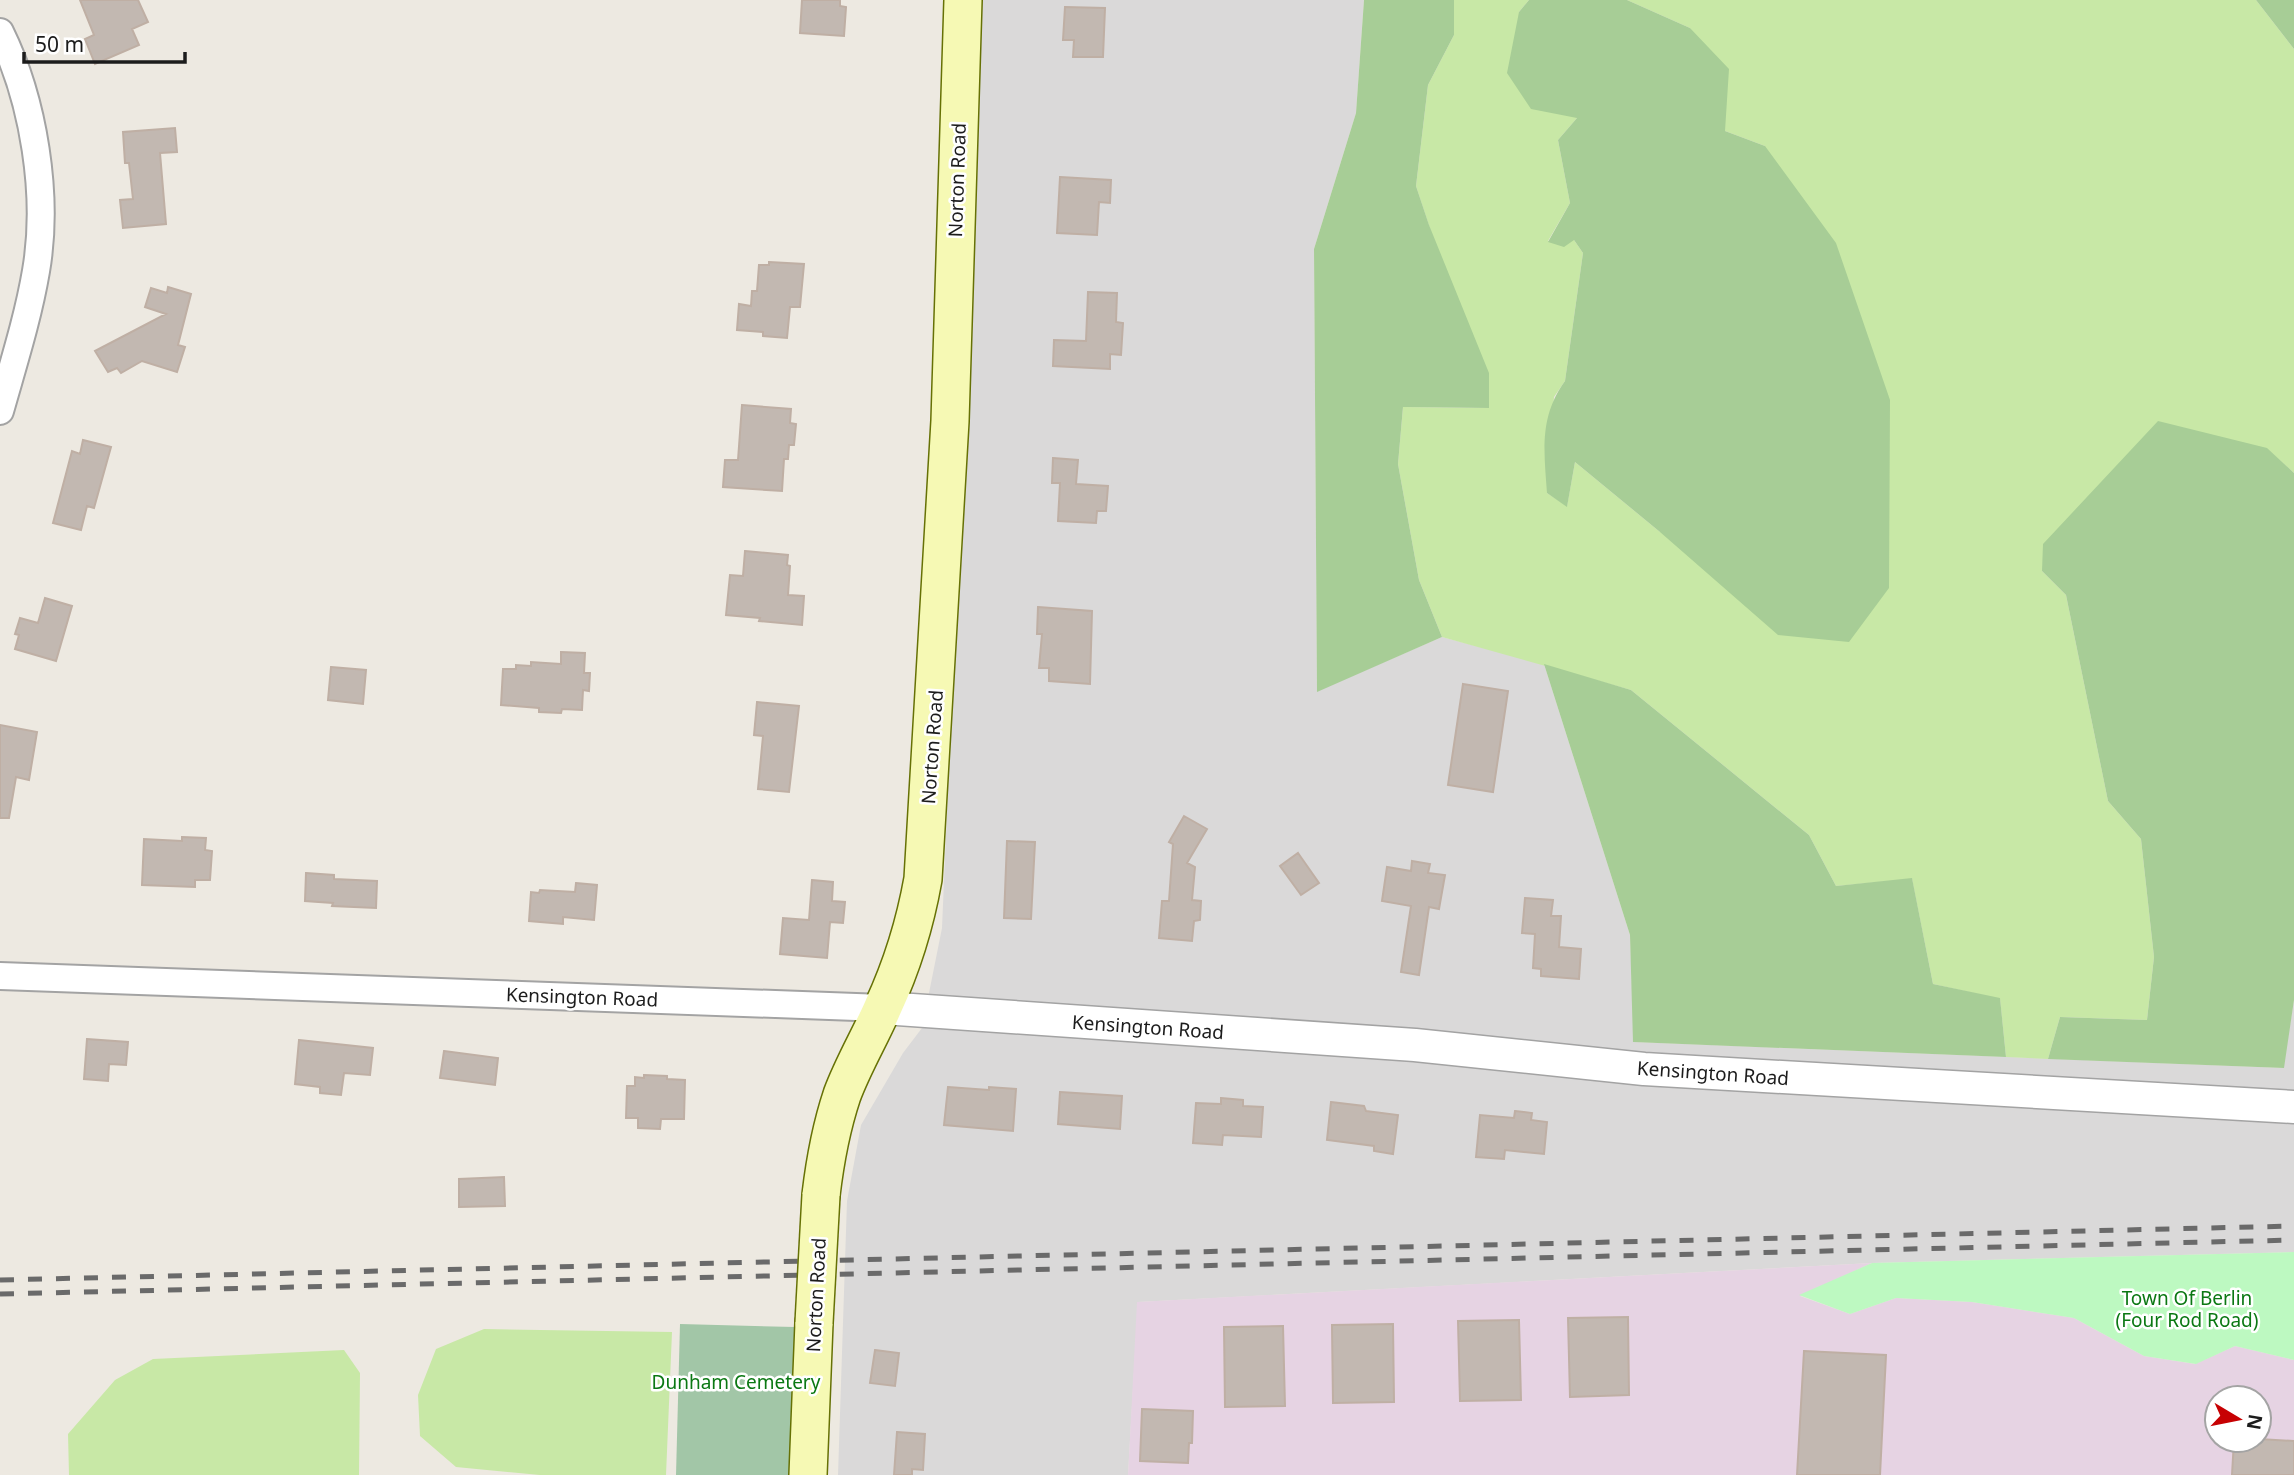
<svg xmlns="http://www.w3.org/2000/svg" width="2294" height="1475" viewBox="0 0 2294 1475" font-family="'Noto Sans',sans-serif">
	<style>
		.residential { fill: #dad9d9 }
		.industrial { fill: #e6d3e3; fill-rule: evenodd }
		.grass { fill: #c8e8a6 }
		.forest { fill: #a7cd96 }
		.cemetery { fill: #a2c6a7 }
		.park { fill: #bdf9c1 }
		.building { fill: #c2b8b1; stroke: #bfafa4; stroke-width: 2 }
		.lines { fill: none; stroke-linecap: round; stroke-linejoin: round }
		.minor-casing { stroke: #a3a3a3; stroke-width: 30 }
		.tertiary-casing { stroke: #a3a3a3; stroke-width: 35 }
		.secondary-casing { stroke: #667105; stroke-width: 40 }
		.minor { stroke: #fff; stroke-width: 26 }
		.tertiary { stroke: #fff; stroke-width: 32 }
		.secondary { stroke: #f6f9b4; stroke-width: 37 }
		.rail { stroke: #6a6a6a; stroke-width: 5; stroke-dasharray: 14 14; stroke-linecap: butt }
		.secondary-bridge-casing { stroke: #667105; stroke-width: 40; stroke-linecap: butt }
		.secondary-bridge { stroke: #f6f9b4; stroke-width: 37 }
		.labels { text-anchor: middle; stroke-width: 5; stroke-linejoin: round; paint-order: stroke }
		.street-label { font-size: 19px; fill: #1c1c1c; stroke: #fff }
		.park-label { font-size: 19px; fill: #0b7813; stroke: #fff }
	</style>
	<rect width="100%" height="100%" fill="#ede9e1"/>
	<path class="residential" d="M982,0H1364L1356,113L1314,249L1317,691L1442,637L1544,664L1630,935L1634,1042L2283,1068L2294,1000V1252L1872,1263L1138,1302L1128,1475H838L847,1201L861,1125L903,1053L922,1028L942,928Z"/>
	<path class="industrial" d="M1872,1263L1800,1296L1850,1314L1896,1298L1972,1302L2074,1318L2144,1356L2195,1364L2235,1346L2294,1360V1475H1128L1137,1302ZM2217,1398H2259V1440H2217Z"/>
	<path class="grass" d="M1454,0H1529L1519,12L1577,118L1558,140L1570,203L1548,241L1574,240L1583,253L1565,381L1554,397L1547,493L1567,506L1575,462L1660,532L1765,146L1725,131L1690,28L1627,0H2256L2294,49V473L2266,448L2042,571L2066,595L2108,801L2141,839L2154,957L2147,1020L2060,1017L2048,1059L2006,1057L2000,999L1933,984L1912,879L1836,886L1809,835L1631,690L1442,637L1419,580L1398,464L1403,407L1489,408L1416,186L1428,85L1454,35Z
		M484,1329L672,1332L666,1475H540L456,1467L420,1436L418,1395L436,1349Z
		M344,1350L360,1373L359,1475H69L68,1434L115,1380L153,1359Z"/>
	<path class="forest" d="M1364,0H1454V35L1428,85L1416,186L1429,225L1489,373V408L1403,407L1398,464L1419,580L1442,637L1317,692L1314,249L1356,113Z
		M1529,0H1627L1690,28L1729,69L1725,131L1765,146L1836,243L1890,400L1889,588L1849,642L1778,635L1660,532L1575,462L1567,507L1547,493C1544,451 1539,417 1565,381L1583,253L1574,240L1564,247L1548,242L1570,203L1558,140L1577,118L1531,109L1507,73L1519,12Z
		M2256,0H2294V49Z
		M2158,421L2267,448L2294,473V1000L2284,1068L2048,1059L2060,1017L2147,1020L2154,957L2141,839L2108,801L2066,595L2042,571L2043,544Z
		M1544,664L1631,690L1809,835L1836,886L1912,878L1933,984L2000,998L2006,1057L1633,1042L1630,935Z"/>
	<path class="cemetery" d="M680,1324L795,1327L791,1475H676Z"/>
	<path class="park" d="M2294,1252V1360L2235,1346L2196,1364L2144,1356L2074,1318L1972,1302L1896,1298L1850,1314L1799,1295L1872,1263Z"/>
	<path class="building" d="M80,0H138L148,22L132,29L139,45L95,64L85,39L94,35Z
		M802,0H840V6L846,7L844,36L800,33Z
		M1065,7L1105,8L1103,57H1073L1074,40H1063Z
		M175,128L177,152L160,153L166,224L123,228L120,200L133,199L129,163H125L123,132Z
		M1060,177L1111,180L1110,203L1099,202L1097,235L1057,233Z
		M769,262L804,264L800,307H790L787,338L763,336V332L737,330L739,304L751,306L752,291H757L759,265H769Z
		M168,287L191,294L178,345L185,347L177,372L142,361L121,373L117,368L108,372L95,351L166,314L145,307L151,288L167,293Z
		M1088,292L1117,293L1116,322L1123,323L1121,355L1110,354V369L1053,366L1054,340L1086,341Z
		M742,405L791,409L790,423L796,424L794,445H789L788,459H784L782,491L723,487L725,460H738Z
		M83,440L111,447L94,508L87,506L81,530L53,523L72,451L80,454Z
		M1053,458L1078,460L1076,484L1108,486L1106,511H1097L1096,523L1058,521L1060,483H1052Z
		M745,551L788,555L787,565L790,566L788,595L804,596L802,625L759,621L760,618L726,615L730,575L743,576Z
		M45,598L72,606L56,661L15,649L19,635L15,634L20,618L38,623Z
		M1038,607L1092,611L1090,684L1049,681V668H1039L1042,634H1037Z
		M561,652L585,653L584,673H590L589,691L583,690L582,710L562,709L561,713L539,712V708L501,705L503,669H516V665L531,666V662L561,664Z
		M331,667L366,670L363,704L328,700Z
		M1463,684L1508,691L1493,792L1448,785Z
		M757,702L799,706L789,792L758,789L763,736L754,735Z
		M0,725L37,732L29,780L16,777L9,818H0Z
		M1184,816L1207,829L1187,863L1195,867L1192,900L1201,901L1200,920L1194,921L1192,941L1159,938L1162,901H1169L1173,844L1169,842Z
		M182,837L206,838L205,850L212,851L210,880H195V887L142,885L144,839L182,841Z
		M1007,841L1035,842L1031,919L1004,918Z
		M1298,853L1319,883L1301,895L1280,866Z
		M1412,861L1430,864L1428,873L1445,875L1439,909L1429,907L1419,975L1401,972L1411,906L1382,901L1387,867L1411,871Z
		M306,873L334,875V879L377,881L376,908L332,906L333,903L305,901Z
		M812,880L833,882L832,901L845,902L843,923L830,922L827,958L780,954L783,918L809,920Z
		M576,883L597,885L594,920L563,917V924L529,921L531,892L539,893L540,890L575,892Z
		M1525,898L1553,900L1551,916H1561L1559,947L1581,949L1579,979L1541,976V969L1533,968L1535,934L1522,933Z
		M87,1039L128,1042L126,1065L109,1064L108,1081L84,1079Z
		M299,1040L373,1048L370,1075L344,1073L341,1095L320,1093V1087L295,1084Z
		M444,1051L498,1058L495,1085L440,1078Z
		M644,1075L667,1076V1079L685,1080L684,1119H661L660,1129L638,1128V1118H626L627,1086H635V1077L644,1078Z
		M948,1087L989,1090V1087L1016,1089L1013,1131L944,1125Z
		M1060,1092L1122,1096L1120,1129L1058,1124Z
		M1221,1098L1243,1100V1106L1263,1107L1261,1137L1223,1135L1222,1145L1193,1143L1196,1103L1221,1104Z
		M1331,1102L1364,1106L1366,1111L1398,1115L1393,1154L1374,1151V1146L1327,1140Z
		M1515,1111L1532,1113L1531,1120L1547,1122L1544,1154L1505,1150L1504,1159L1476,1157L1480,1115L1514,1118Z
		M504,1177L505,1206L459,1207V1179Z
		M1628,1317L1629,1395L1570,1397L1568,1318Z
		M1519,1320L1521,1400L1460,1401L1458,1321Z
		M1393,1324L1394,1402L1333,1403L1332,1325Z
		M1283,1326L1285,1406L1225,1407L1224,1327Z
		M875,1350L899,1353L895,1386L870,1383Z
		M1804,1351L1886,1355L1880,1475H1797Z
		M1142,1409L1193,1411L1192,1443H1189L1188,1463L1140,1461Z
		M897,1432L925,1434L923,1470L912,1469V1475H894Z
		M2259,1439L2294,1441V1475H2232L2234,1440Z"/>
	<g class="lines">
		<g class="minor-casing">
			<path id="minor" d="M0,32C34,101 49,196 36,271C28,318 13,365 0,411
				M0,976L883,1008"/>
		</g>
		<g class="tertiary-casing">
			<path id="tertiary" d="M883,1008L1415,1045L1644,1069L2294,1107"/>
		</g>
		<g class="secondary-casing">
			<path id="secondary" d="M821,1195C825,1161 831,1128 842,1095C853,1065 870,1037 883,1007C902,966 915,924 923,879L950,421L963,0
				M808,1475L814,1323"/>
		</g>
		<use href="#minor" class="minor"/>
		<use href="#tertiary" class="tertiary"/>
		<use href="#secondary" class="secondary"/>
		<path class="rail" d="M0,1280L2294,1226
			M0,1294L2294,1240"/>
		<g class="secondary-bridge-casing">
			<path id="secondary-bridge" d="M814,1323L821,1195"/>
		</g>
		<use href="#secondary-bridge" class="secondary-bridge"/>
	</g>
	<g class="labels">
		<g class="street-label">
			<text transform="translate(957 180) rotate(-88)" y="7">Norton Road</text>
			<text transform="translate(932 747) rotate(-86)" y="7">Norton Road</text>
			<text transform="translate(582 997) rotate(2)" y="7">Kensington Road</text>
			<text transform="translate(1148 1027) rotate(4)" y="7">Kensington Road</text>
			<text transform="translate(1713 1073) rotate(4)" y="7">Kensington Road</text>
			<text transform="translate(816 1295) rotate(-87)" y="7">Norton Road</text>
		</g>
		<g class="park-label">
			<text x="2187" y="1305">Town Of Berlin<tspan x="2187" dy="22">(Four Rod Road)</tspan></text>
			<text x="736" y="1389">Dunham Cemetery</text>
		</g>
	</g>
	<g transform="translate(2238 1419) rotate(100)"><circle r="33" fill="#ffffff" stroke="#a4a4a4" stroke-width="2"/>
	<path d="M0-5L12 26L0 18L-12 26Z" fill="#c70103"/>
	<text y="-10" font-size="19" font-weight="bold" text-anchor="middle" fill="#1c1c1c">N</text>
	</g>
	<path d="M24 52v10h161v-10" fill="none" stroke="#1c1c1c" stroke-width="3.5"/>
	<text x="35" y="52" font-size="21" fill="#1c1c1c" stroke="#ffffff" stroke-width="5" paint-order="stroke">50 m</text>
</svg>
